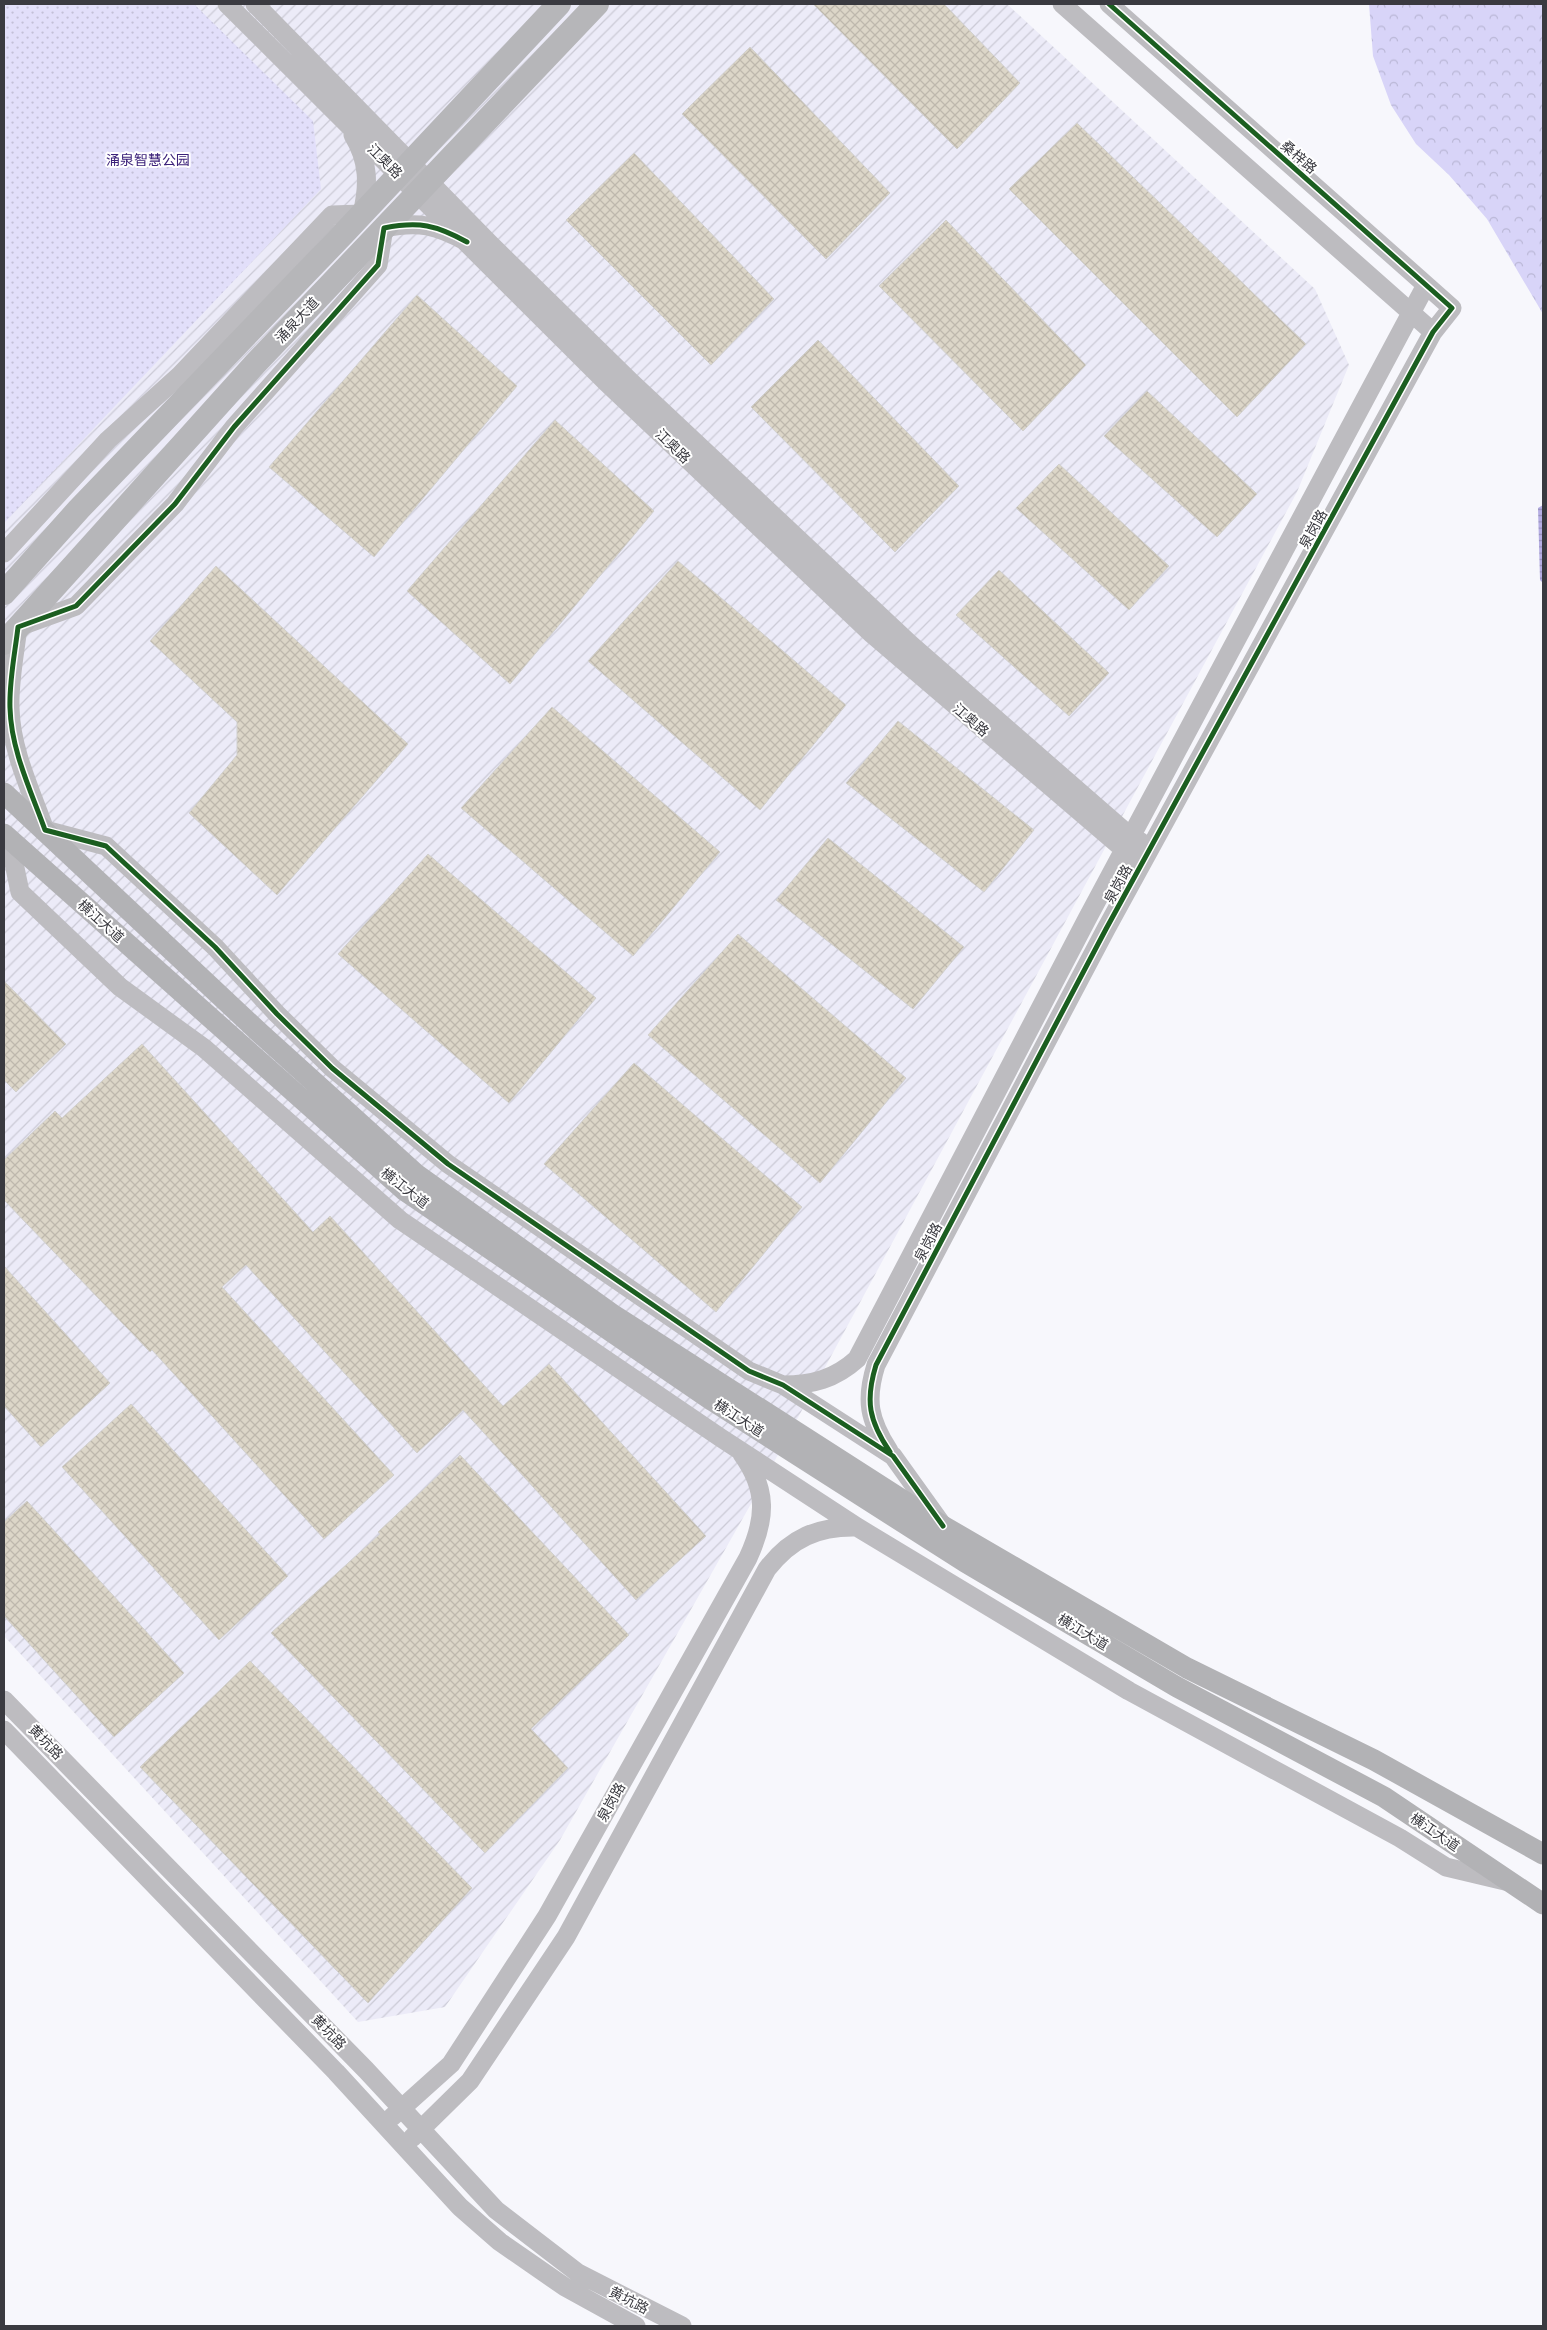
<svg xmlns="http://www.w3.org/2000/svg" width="1547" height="2330" viewBox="0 0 1547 2330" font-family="'Work Sans','Noto Sans SC',sans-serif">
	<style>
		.industrial { fill: url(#industrial-furrows) }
		.grass { fill: url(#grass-dots) }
		.forest { fill: url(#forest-crowns) }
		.water { fill: url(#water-rules) }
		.building { fill: url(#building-cross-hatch); stroke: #d1d0cf }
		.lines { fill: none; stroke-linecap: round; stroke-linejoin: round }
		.tertiary { stroke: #bdbcc0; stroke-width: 19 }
		.secondary { stroke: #b2b2b5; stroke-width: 21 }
		.primary { stroke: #b6b6b9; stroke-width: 24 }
		.cycleway-casing { stroke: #fff; stroke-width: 8 }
		.cycleway { stroke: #1b5e20; stroke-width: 5 }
		.labels { text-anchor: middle; stroke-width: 4; stroke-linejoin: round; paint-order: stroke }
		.street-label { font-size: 14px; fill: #3a3a40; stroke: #fff }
		.park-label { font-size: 14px; fill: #3c227a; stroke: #fff }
	</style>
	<defs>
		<pattern id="industrial-furrows" width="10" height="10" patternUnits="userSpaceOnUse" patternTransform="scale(1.25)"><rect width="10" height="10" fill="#ecebf8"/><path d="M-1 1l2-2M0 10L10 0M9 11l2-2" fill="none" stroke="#cbcad6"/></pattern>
		<pattern id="grass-dots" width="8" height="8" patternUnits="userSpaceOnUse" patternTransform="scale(1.25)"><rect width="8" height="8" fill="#e2dffa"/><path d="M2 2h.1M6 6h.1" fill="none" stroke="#c3c0d7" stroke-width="1.8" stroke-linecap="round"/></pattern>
		<pattern id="forest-crowns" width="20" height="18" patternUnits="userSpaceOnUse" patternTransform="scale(1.25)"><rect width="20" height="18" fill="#d8d4f8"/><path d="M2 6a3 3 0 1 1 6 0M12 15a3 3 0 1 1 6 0" fill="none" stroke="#bab7d6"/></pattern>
		<pattern id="water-rules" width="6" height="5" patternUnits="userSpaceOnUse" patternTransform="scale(1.25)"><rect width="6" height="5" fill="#b6aee4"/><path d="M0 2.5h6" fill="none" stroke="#958fba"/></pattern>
		<pattern id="building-cross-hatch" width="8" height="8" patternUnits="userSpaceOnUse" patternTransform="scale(1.25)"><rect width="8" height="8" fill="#dcd6c8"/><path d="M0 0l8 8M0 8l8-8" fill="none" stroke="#beb8ad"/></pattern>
	</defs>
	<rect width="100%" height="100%" fill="#f7f7fc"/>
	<path class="industrial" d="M4,4H1007L1315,289L1349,365L1297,492L760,1488L560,1840L445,2007L358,2022L4,1636Z"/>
	<path class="grass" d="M4,4H194L313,121L321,189L4,523Z"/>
	<path class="forest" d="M1369,4H1543V314L1487,219L1449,175L1416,144L1391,105L1373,56Z"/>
	<path class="water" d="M1543,505V583L1540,580L1538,508Z"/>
	<path class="building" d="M813,4H944L1020,83L957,149Z
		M750,47L890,193L826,259L682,114Z
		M1077,123L1306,344L1237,417L1009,189Z
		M634,153L774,299L711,365L566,220Z
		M946,220L1086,365L1023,431L879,286Z
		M417,295L517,386L374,557L269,467Z
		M818,340L959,486L895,552L751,407Z
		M1147,391L1257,494L1217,537L1104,436Z
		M555,420L654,511L510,684L407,591Z
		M1059,464L1169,566L1129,610L1016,508Z
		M678,561L846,705L760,810L588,661Z
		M216,566L408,744L277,895L189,813L237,755V722L150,641Z
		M999,570L1109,673L1069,716L956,615Z
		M552,707L720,852L633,956L461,808Z
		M898,721L1034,830L984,892L846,783Z
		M828,838L964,947L913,1009L776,900Z
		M428,854L596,998L509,1103L338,954Z
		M738,934L906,1078L820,1183L648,1035Z
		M4,981L66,1044L16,1092L4,1080Z
		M142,1044L313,1232L330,1216L503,1406L549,1364L706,1536L636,1600L463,1410L417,1453L246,1265L222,1287L394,1475L324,1539L152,1350L150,1352L4,1200V1160L55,1111L62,1118Z
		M634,1063L802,1207L716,1312L544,1164Z
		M4,1266L110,1383L41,1447L4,1406Z
		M131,1404L288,1576L219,1640L62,1467Z
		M460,1455L629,1635L531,1729L568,1768L485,1853L271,1633L380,1534L378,1532Z
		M27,1501L184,1673L114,1737L4,1616V1522Z
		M250,1661L472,1888L368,2003L140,1767Z"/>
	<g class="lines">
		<path class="tertiary" d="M227,4L605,381L872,634L1134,858
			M255,4L489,243L631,382L910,644L1131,837L1141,842
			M1062,4L1433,332
			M467,242C436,225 419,221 384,228L378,265L234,427L175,504L76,606L18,627C15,653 9,681 10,708C11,750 31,791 45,830L106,846L215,947L277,1014L332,1068L448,1164L749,1371L783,1385L893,1456L941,1523
			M4,553L108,440L180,375L332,215L362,214C369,185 369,161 353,135
			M4,837L9,839L20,892L120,987L204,1048L400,1220L721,1438L857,1527L1129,1691L1400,1838L1446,1867L1505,1881
			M783,1385C812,1385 835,1379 857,1359L1087,919L1426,285
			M889,1451C869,1420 865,1400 876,1365L1106,929L1433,332L1452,308L1109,4
			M4,1700L366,2070L496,2210L578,2273L682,2326
			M4,1730L336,2072L460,2207L500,2242L565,2287L636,2326
			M392,2117L451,2064L547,1916L748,1558C766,1519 768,1490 742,1454
			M412,2138L470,2081L566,1937L767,1569C791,1538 818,1526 857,1527"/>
		<path class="secondary" d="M4,793L261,1034L416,1174L612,1314L943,1526L1187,1668L1374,1760L1543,1854
			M4,834L404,1190L713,1401L965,1562L1177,1687L1384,1797L1543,1904"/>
		<path class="primary" d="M4,593L79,509L346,231L559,4
			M4,643L255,364L597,4"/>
		<g class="cycleway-casing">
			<path id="cycleway" d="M467,242C436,225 419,221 384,228L378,265L234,427L175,504L76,606L18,627C15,653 9,681 10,708C11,750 31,791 45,830L106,846L215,947L277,1014L332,1068L448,1164L749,1371L783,1385L893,1456L943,1526
				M890,1452C869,1421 865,1401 876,1365L1106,929L1433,332L1452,308L1109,4"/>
		</g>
		<use href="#cycleway" class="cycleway"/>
	</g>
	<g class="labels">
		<g class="street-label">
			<text transform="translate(1299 157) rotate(41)" y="5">桑梓路</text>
			<text transform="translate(385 161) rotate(45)" y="5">江奥路</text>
			<text transform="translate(297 320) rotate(-47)" y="5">涌泉大道</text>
			<text transform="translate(673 446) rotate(44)" y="5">江奥路</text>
			<text transform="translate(1313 529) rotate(-61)" y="5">泉岗路</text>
			<text transform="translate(971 720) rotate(41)" y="5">江奥路</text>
			<text transform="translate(1118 884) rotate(-61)" y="5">泉岗路</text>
			<text transform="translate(101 921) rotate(42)" y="5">横江大道</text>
			<text transform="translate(405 1188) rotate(38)" y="5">横江大道</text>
			<text transform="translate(928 1242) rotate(-62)" y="5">泉岗路</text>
			<text transform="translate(739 1418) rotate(33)" y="5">横江大道</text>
			<text transform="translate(1083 1632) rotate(31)" y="5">横江大道</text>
			<text transform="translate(46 1742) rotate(46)" y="5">黄坑路</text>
			<text transform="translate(611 1802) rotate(-61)" y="5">泉岗路</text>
			<text transform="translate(1435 1832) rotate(34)" y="5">横江大道</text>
			<text transform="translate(329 2032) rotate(46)" y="5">黄坑路</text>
			<text transform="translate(629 2300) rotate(27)" y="5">黄坑路</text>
		</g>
		<g class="park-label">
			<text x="148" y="165">涌泉智慧公园</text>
		</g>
	</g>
	<rect width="1547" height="2330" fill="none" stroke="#3a3a40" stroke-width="10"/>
</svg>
